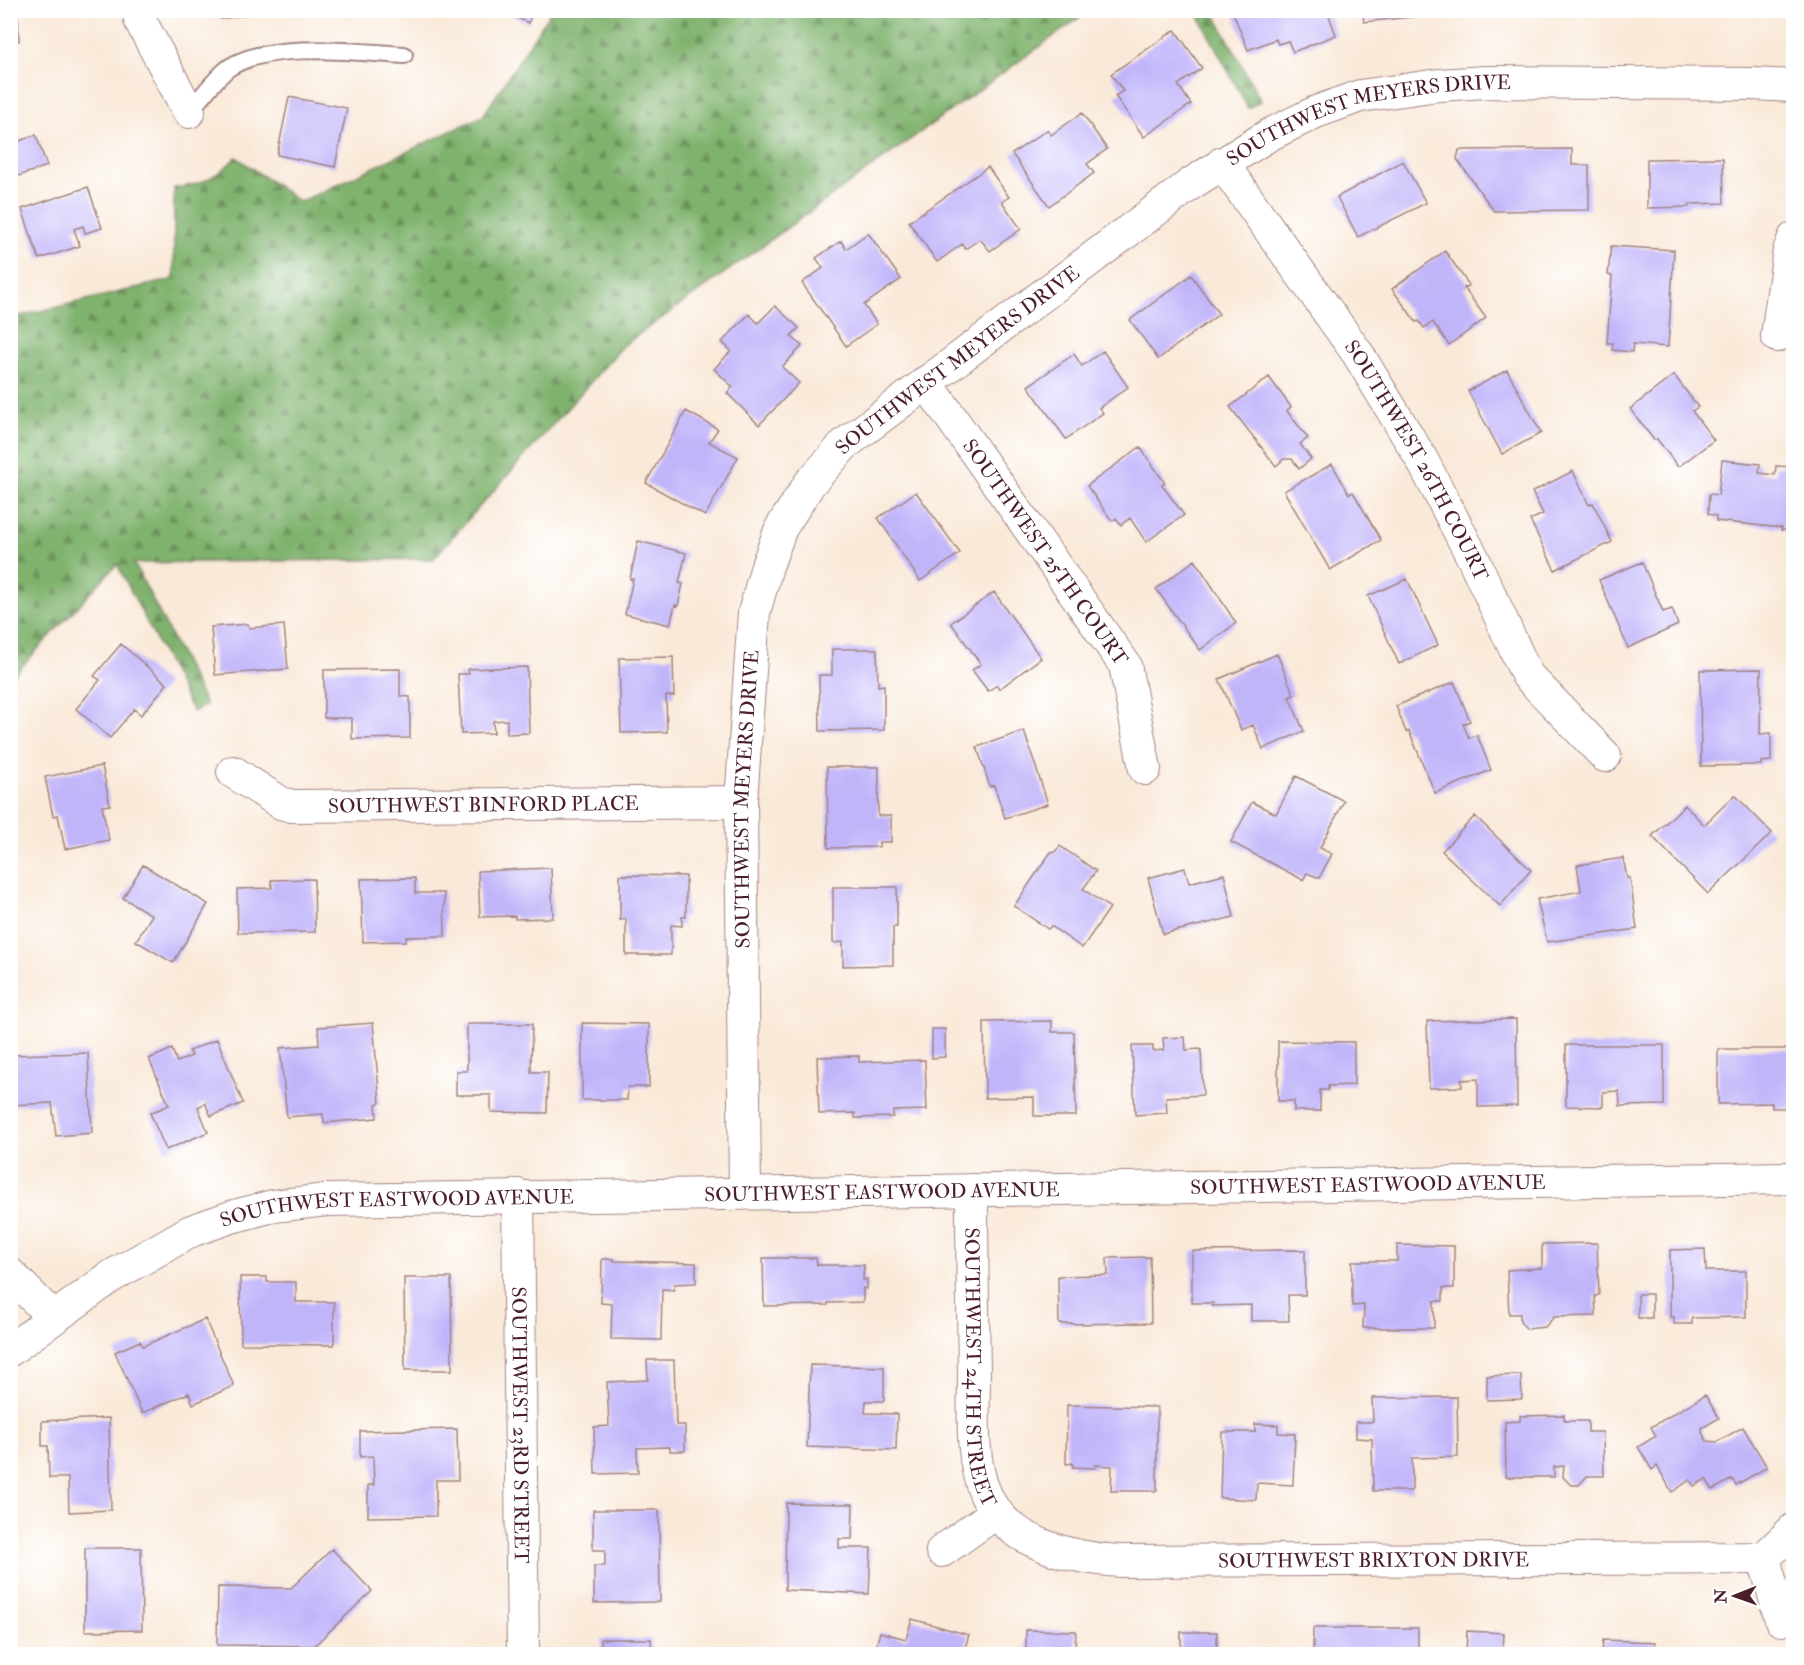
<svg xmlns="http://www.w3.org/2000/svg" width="1804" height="1665" viewBox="0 0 1804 1665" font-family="'IM FELL Double Pica',serif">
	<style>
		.forest { fill: url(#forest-firs); stroke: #64684c; stroke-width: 1.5 }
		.building { fill: #c1b5fa }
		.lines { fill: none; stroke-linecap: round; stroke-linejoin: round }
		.service-casing { stroke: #a28482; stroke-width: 20 }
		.minor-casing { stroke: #a28482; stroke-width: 34 }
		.service { stroke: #fff; stroke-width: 16 }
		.minor { stroke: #fff; stroke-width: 32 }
		.labels { text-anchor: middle; stroke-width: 4.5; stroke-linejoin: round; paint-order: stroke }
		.street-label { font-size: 20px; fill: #4a1f2b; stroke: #fff }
	</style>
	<defs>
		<pattern id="forest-firs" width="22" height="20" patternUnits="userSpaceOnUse" patternTransform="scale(1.5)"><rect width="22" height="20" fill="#7fb26d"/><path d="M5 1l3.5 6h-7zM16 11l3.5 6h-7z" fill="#6a905a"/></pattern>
	</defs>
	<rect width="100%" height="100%" fill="#fff"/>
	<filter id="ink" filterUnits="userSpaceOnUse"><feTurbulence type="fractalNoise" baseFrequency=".0167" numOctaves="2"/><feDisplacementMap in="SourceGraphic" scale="12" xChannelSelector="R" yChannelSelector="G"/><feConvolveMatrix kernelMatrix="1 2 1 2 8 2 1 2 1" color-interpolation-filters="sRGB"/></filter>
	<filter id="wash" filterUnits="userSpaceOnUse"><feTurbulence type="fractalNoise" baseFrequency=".008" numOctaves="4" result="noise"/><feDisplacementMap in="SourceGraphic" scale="24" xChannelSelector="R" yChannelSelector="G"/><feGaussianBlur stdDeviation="1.35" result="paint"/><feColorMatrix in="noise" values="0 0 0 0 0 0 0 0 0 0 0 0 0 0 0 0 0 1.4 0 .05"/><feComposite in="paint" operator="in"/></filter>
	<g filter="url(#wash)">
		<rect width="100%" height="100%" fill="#f9e9d8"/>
		<path class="forest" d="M551,11H1089L623,346L433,559L134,563L206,705L193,712L117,564L11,678V318L174,279V188C200,186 219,176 236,157L300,202L483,116Z
			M1196,11H1213L1261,101L1248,108Z"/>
		<g id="blocks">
			<path class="building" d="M10,10H18L19,41H10Z
				M220,10H259L260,13L221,19Z
				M501,10H534L528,23Z
				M1232,10H1327L1336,35L1293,52L1288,41L1278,44L1276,39L1248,50Z
				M1362,10H1419L1420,16L1364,22Z
				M1529,10H1574V14H1529Z
				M1175,30L1202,68L1178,85L1191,104L1144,137L1115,96L1123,91L1111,74Z
				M289,97L347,108L335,167L277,155Z
				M1082,113L1107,149L1087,164L1094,173L1049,206L1012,154L1047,130L1051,135Z
				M11,117L19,141L36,135L47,166L10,179Z
				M1572,149V165H1589V210L1494,211L1457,159L1459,150Z
				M1723,158L1724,203L1689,204V207L1647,208V159Z
				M1403,161L1426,203L1358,237L1337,197Z
				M988,167L1009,197L1002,202L1021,229L990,251L980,239L965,249L962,244L937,262L909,222Z
				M88,187L102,228L85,233L83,226L74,229L80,246L39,259L22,209Z
				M868,233L901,279L864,305L877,324L846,346L802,283L823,268L816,258L841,241L846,249Z
				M1611,246L1674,250L1668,347L1633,344L1632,352L1612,350L1613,343H1607L1612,276L1608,275Z
				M1445,251L1469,285L1464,288L1486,318L1449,345L1433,322L1424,328L1419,321L1416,322L1392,289Z
				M1191,275L1219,314L1158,359L1130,320Z
				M775,306L799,328L791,336L802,346L782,367L799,383L759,425L727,393L733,387L714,369L731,351L722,342L749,314L758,323Z
				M1103,351L1128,387L1099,408L1103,413L1066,439L1028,386L1074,354L1082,366Z
				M1507,370L1541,433L1502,454L1468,391Z
				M1674,375L1698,407L1692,411L1714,440L1678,467L1657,439L1654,440L1630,409Z
				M1269,377L1291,407L1287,411L1308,438L1300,444L1311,459L1299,469L1292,459H1284L1276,466L1230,407Z
				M686,411L718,429L709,442L738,457L705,516L646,483Z
				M1140,447L1165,483L1162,485L1184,515L1146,542L1130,518L1121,525L1116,518L1112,521L1087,486Z
				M1722,460L1760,464L1759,473L1775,475L1776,466L1794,467V531L1781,530L1782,528L1716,521V516L1708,514L1709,494L1718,495Z
				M1332,464L1349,494L1353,492L1381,540L1330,570L1284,491Z
				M1573,471L1589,505L1593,503L1612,542L1555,570L1530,520L1543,514L1532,492Z
				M916,492L960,553L920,581L878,518Z
				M638,541L686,553L679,583L683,584L678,606L675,605L670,625L625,614L633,579H630Z
				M1195,560L1236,623L1200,650L1156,589Z
				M1642,562L1663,612L1672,609L1678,625L1628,648L1599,580Z
				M1407,579L1438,645L1399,664L1368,596Z
				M994,592L1041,658L999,689L997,685L988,691L972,670L981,664L951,623Z
				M248,624L249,628L284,625L288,669L215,675L211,627Z
				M121,644L167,684L141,715L134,709L110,738L76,709L100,680L94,676Z
				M832,649H877L878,686L884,685V730L820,731L819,675H832Z
				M1277,654L1294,695L1289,697L1304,731L1263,749L1253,725L1241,730L1219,679Z
				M673,657L674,696H666L667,732L621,733L619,658Z
				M527,667L529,733L507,734V720L493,721L494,733L461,734L458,674H469L468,669Z
				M400,669V696L410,697V738L352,739V718H324V670Z
				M1761,669L1760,734L1771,733V761L1761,762V765L1701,766L1700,670Z
				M1454,682L1470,721L1463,724L1469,738L1477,735L1491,770L1435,793L1409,731L1406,732L1396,706Z
				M1024,731L1048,804L1005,818L994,785L990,787L977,747Z
				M102,766L110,805L102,806L109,840L65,849L58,815L53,816L45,777Z
				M827,767H879L878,816H891V842H879V847L828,848Z
				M1296,776L1344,801L1320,848L1332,854L1319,878L1307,873L1303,880L1231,842L1252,802L1276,814Z
				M1735,795L1772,833L1708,894L1652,836L1685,805L1704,825Z
				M1475,816L1531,870L1500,906L1442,851Z
				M1060,846L1096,871L1083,889L1110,908L1082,948L1051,926L1048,929L1014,906L1051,852L1054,853Z
				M1623,858L1627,878H1630L1637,929L1547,942L1537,899L1581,891L1577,865Z
				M143,865L208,904L173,963L136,941L152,915L123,898Z
				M551,868L553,918L515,919V916L480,917L478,871Z
				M1185,868L1189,883L1224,874L1234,917L1163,934L1148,878Z
				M620,875L686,876V917H682V926L671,925V955H626V919L620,920Z
				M415,878V893H444L445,936L406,937V941L363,942L361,879Z
				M314,879L315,932L238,933L237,889L272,888L271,880Z
				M833,887H897V927H893V965L843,966V942L833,943Z
				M1516,1019L1517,1106L1478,1107V1079L1461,1080L1462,1087L1429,1088L1427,1021Z
				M1052,1021V1032H1074L1076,1116H1034V1097L985,1098L984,1022Z
				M373,1023L380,1103L376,1104L377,1118L324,1123L323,1114L287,1117L280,1048L319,1045L318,1027Z
				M582,1023L649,1024V1087H628L627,1100H582Z
				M467,1024H532L531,1072H548L547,1113L491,1112V1095H456V1071H467Z
				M932,1029H945V1057L932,1058Z
				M1185,1037L1186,1050L1201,1049L1203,1095L1166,1097L1167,1113L1135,1115L1132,1046H1153V1051L1164,1050L1163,1038Z
				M217,1039L243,1103L211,1116L205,1103L198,1107L208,1132L166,1150L150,1113L169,1105L149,1059L172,1049L177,1062L192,1056L189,1051Z
				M1278,1041L1354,1042V1085L1328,1086V1090H1320V1111H1294V1101H1278Z
				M1566,1045H1664V1105L1620,1106L1619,1091L1603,1092V1107L1566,1106Z
				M1718,1049H1794V1108H1772V1103L1718,1104Z
				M88,1053L92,1133L56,1136L52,1103L10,1105V1055Z
				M859,1056V1062L925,1060L927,1110L893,1111V1117L855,1118V1113L819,1114L817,1057Z
				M1597,1243L1599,1295L1595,1296L1596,1316L1554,1317L1545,1327L1527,1329L1520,1322V1314H1509L1507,1270L1542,1268V1244Z
				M1397,1245L1454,1246V1288H1443V1301H1434V1328H1363L1364,1305L1352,1306V1261H1397Z
				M1705,1249L1706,1271H1746V1317L1692,1318V1324H1674V1317H1670V1250Z
				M1305,1250V1295H1288L1289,1321H1251V1305L1212,1306L1213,1303H1192V1251Z
				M1150,1257L1151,1323L1059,1324L1058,1276L1108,1275L1107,1258Z
				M763,1258H816L817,1265H864L863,1280L867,1279V1289L863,1288V1302L828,1303V1305L764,1306Z
				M602,1259H614V1261L696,1263V1283L674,1284V1290L662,1289L661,1340L611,1339L612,1304L601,1303Z
				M240,1277H267V1282H296V1302H334V1345L241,1344Z
				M404,1278H451L452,1370H405Z
				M1638,1294H1652V1318H1638Z
				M205,1319L234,1386L193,1404L189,1393L142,1413L115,1352L140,1341L143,1346Z
				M647,1360H674L676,1425H685V1451H670V1447L637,1448L638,1473L595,1474L594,1427L609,1426L607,1382L648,1380Z
				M810,1365L884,1367V1401H866L865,1413L897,1414L896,1450L807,1447Z
				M1521,1375L1522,1399L1487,1400V1376Z
				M1705,1395L1719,1418L1702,1428V1432L1707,1441L1717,1442L1743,1427L1767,1467L1736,1485L1732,1479L1713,1490L1706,1479L1694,1486L1690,1480L1672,1492L1657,1466L1652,1470L1638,1447L1656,1436L1651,1427Z
				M1457,1397L1458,1457L1412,1458V1491H1373L1372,1439L1356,1438V1422H1373L1372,1398Z
				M1067,1405L1157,1407V1491H1111L1112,1466L1095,1465V1468L1073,1467V1463L1066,1464Z
				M1564,1415V1421H1588V1432H1603L1604,1476H1587L1579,1485H1571L1563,1477L1564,1466L1554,1467V1477H1506L1505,1422L1520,1421V1416Z
				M109,1418L111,1510L69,1512L68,1478H49L48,1446H42V1421Z
				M1255,1424L1278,1425V1433L1295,1434L1293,1485L1257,1483L1256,1500L1220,1498L1222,1432H1255Z
				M457,1429L458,1480H436V1516L368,1517V1485H374L373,1456L360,1457V1431Z
				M786,1503L853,1504L852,1539H839V1548H871L869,1594L785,1590Z
				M593,1510H659L660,1602L594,1603V1566H605V1550H593Z
				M85,1548H141L142,1630L85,1631Z
				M332,1549L372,1591L314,1646L217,1645L218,1587L291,1588Z
				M912,1619L969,1635L963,1654H874L880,1632L906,1639Z
				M1313,1628H1418V1654H1313Z
				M1026,1630L1076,1631L1075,1649L1111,1650V1654H1026Z
				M1467,1631L1504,1633L1503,1652H1520V1654H1466Z
				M1181,1632H1217V1654H1181Z
				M601,1639H651L652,1654H601Z
				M1603,1640L1655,1642L1654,1654H1602Z"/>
		</g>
	</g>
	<g filter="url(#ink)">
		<use href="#blocks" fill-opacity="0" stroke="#a28482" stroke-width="1.5"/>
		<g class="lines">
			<g class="service-casing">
				<path id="service" d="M189,112C199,100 218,75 230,67C271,41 356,52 404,55"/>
			</g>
			<g class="minor-casing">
				<g id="minor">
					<path d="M139,10L140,20L189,112"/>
					<path id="s1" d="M1222,163L1358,354L1421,458L1473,558L1527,675L1605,756"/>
					<path d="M1777,336L1789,251L1794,238"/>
					<path id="s2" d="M926,382L1125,665L1145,769"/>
					<path id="s3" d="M233,772L281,803L292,806L741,802"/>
					<path id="s4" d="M972,1190C972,1250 973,1311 974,1372C974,1409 970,1459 985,1493C1006,1544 1072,1558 1120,1561L1764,1558L1794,1529"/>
					<path id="s5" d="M745,1193L741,802L754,613L767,566L781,528L810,483L845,444L1192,183L1269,135L1316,112L1360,96L1439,85L1485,82L1753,84L1794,86"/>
					<path id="s6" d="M518,1195L523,1654"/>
					<path d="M10,1274L53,1317"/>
					<path id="s7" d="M10,1350L112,1276L191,1231L231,1217L273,1206L327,1200L1794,1178"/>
					<path d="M942,1551L997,1512"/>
					<path d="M1764,1558L1781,1620"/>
				</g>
			</g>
			<use href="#service" class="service"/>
			<use href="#minor" class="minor"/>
		</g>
	</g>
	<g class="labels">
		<g class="street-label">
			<text dy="7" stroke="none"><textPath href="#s5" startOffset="1402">SOUTHWEST MEYERS DRIVE</textPath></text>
			<text dy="7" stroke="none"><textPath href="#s5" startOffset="916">SOUTHWEST MEYERS DRIVE</textPath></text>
			<text dy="7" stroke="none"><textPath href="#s1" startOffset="356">SOUTHWEST 26TH COURT</textPath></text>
			<text dy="7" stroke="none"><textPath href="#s2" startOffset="208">SOUTHWEST 25TH COURT</textPath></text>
			<text dy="7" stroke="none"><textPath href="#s5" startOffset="394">SOUTHWEST MEYERS DRIVE</textPath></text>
			<text dy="7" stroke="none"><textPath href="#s3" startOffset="260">SOUTHWEST BINFORD PLACE</textPath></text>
			<text dy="7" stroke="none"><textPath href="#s7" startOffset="1398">SOUTHWEST EASTWOOD AVENUE</textPath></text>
			<text dy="7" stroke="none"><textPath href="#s7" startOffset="912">SOUTHWEST EASTWOOD AVENUE</textPath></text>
			<text dy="7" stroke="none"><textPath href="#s7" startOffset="426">SOUTHWEST EASTWOOD AVENUE</textPath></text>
			<text dy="7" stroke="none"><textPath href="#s4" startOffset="178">SOUTHWEST 24TH STREET</textPath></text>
			<text dy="7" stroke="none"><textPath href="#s6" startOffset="230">SOUTHWEST 23RD STREET</textPath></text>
			<text dy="7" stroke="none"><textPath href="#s4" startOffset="717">SOUTHWEST BRIXTON DRIVE</textPath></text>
		</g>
	</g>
	<rect width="1804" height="1665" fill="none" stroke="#fff" stroke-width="36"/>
	<g transform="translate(1735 1596) rotate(269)" stroke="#ffffff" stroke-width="4.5" paint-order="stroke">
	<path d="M0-4.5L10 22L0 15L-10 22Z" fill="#4a1f2b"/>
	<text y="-9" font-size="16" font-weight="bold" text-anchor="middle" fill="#4a1f2b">N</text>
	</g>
</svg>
